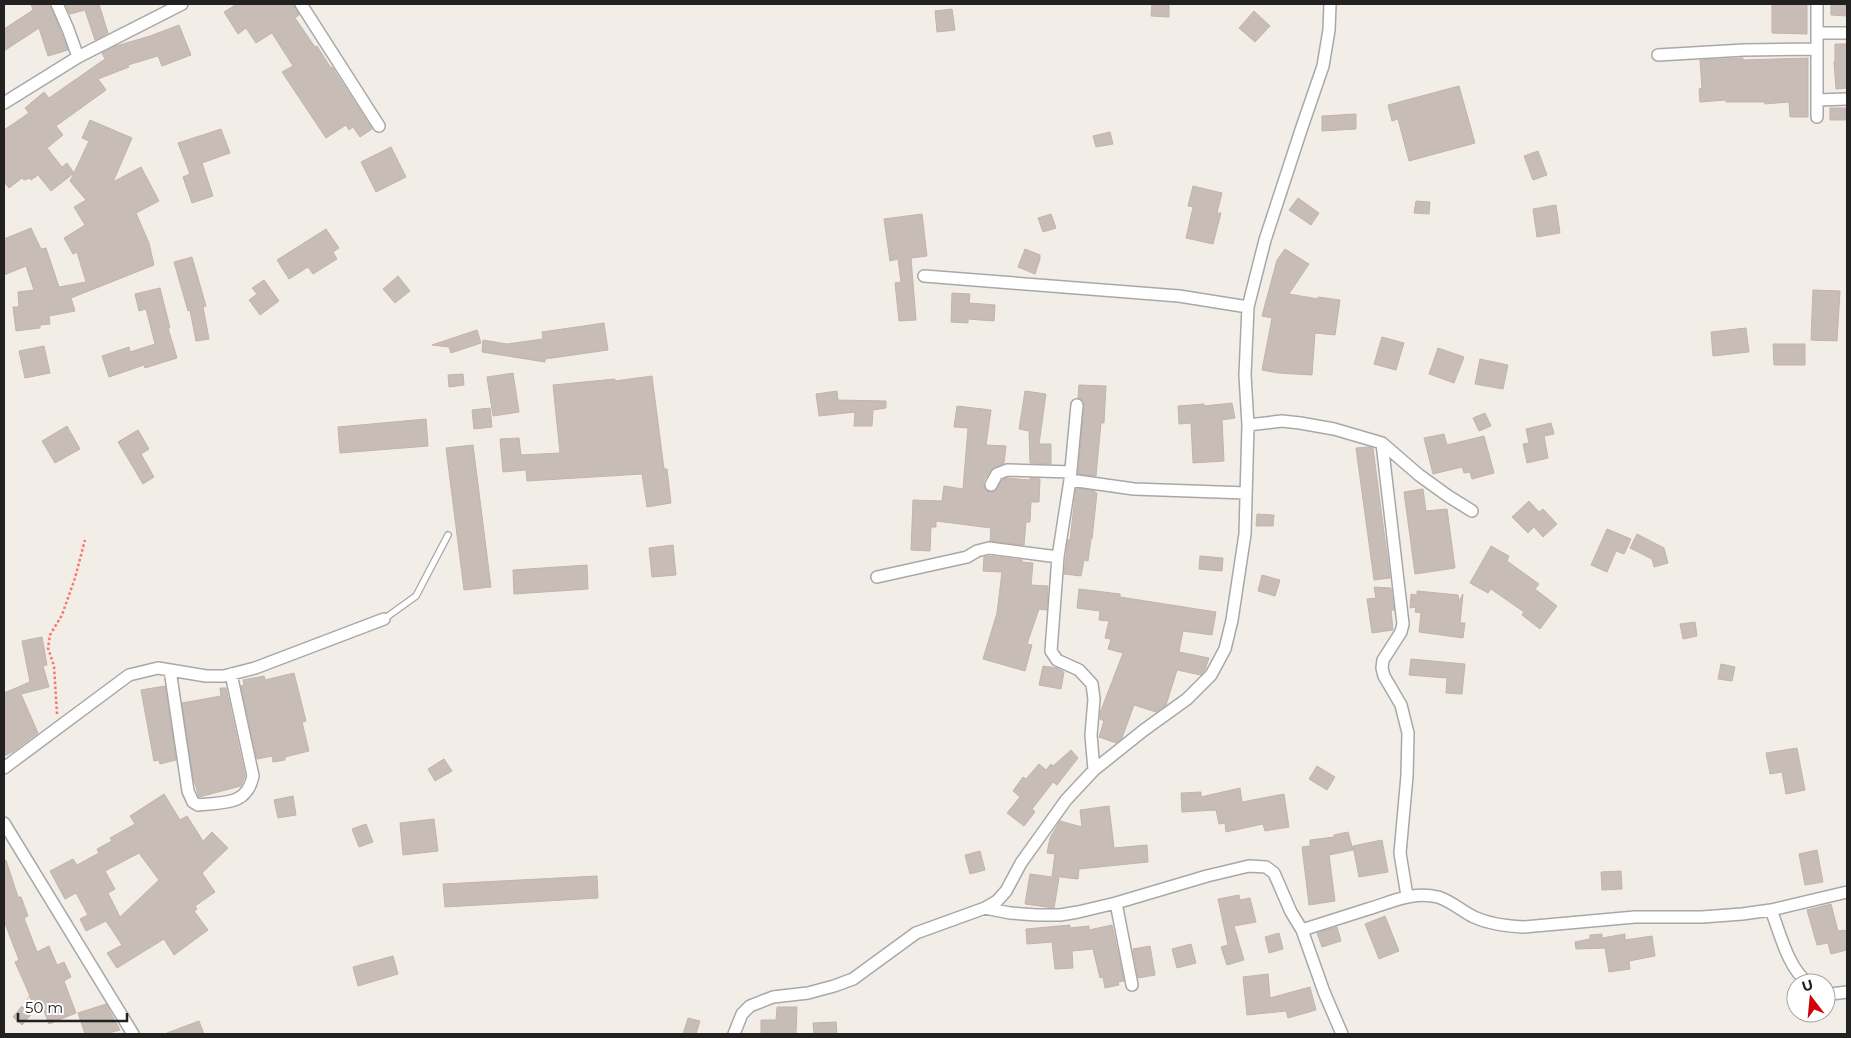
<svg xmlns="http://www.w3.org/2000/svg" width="1851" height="1038" viewBox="0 0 1851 1038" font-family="Montserrat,sans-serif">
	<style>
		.building { fill: #c7bdb6; stroke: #c5b3a9; fill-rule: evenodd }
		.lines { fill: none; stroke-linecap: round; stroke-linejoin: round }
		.service-casing { stroke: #a8a8a8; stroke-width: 8 }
		.minor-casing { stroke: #a8a8a8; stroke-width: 14 }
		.path { stroke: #ff726b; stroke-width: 2.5; stroke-dasharray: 2.5 2.5; stroke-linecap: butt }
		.service { stroke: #fff; stroke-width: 5.5 }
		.minor { stroke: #fff; stroke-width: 11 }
	</style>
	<rect width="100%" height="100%" fill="#f2eee7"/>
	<path class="building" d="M31,4H50L68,50L48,56L39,28L4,51V29L33,10Z
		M65,4H99L108,33L95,40L85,10L70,14Z
		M237,4H294L299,15L295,18L315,47L317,46L331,68L332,67L372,129L360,137L353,127L349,130L346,125L326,138L282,72L293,66L272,33L256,43L246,28L238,34L224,12Z
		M1152,4H1169V17L1151,16Z
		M1772,4H1807V34L1772,33Z
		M1831,4H1847V16L1831,15Z
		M952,9L955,30L937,32L935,11Z
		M1254,11L1270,26L1255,42L1239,28Z
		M179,25L191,55L162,66L158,56L128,65L129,67L98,79L106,90L56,126L63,135L47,148L62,167L67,163L74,173L89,141L82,138L90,120L132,138L113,182L141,167L159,201L136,213L149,243L154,265L71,298L75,311L49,316L50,324L40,325V328L16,331L13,307H19L18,292L34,290L26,266L4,275V239L31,228L41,249L46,248L59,287L86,282L77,252L73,254L64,238L85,225L74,207L86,200L70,181L74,173L51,191L38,175L31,180L30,178L24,180L22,178L9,188L4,182V130L29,113L25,108L44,92L49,98L105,59L102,53L116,46L150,36Z
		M1835,44H1847V88L1836,89L1834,62H1835Z
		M1743,58V60L1808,58V117H1790L1789,102L1765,104V102H1726V100L1700,102L1699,89L1702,88L1700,60Z
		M1459,86L1475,143L1409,161L1398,119L1392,121L1388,105Z
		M1830,108H1846V120H1830Z
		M1356,114V129L1322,131V116Z
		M221,129L230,153L202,163L213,196L192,203L183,177L190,174L178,143Z
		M1110,132L1113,144L1096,147L1093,136Z
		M391,147L406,177L376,192L361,162Z
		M1538,151L1547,175L1533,180L1524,156Z
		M1193,186L1222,193L1217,213H1221L1213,244L1186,238L1193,207L1188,206Z
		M1298,198L1319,213L1311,225L1289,210Z
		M1416,201L1430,202L1429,214L1414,213Z
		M1556,205L1560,233L1537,237L1533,209Z
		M922,214L927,256L911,258L916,320L899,321L895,283L901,282L898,259L890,261L884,219Z
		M1051,214L1056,228L1043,232L1038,218Z
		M326,229L339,248L333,252L337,259L313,274L308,267L289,279L277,260Z
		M1025,249L1040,255V259L1035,274L1018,267Z
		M1285,249L1309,264L1289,294L1318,299V297L1340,300L1335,335L1315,333L1312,375L1278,373L1262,370L1272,318L1262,316L1277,260Z
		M192,257L206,306L203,307L209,339L196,341L190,310L188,311L174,262Z
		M398,276L410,291L395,303L383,289Z
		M264,280L279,301L260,315L249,300L257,294L252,288Z
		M160,288L170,328H168L177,358L145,368L144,365L109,377L102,356L129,347L130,352L155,344L146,309L139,311L135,294Z
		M1813,290L1840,291L1837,341L1811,340Z
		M952,293L970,294L969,303L995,305L994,321L968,319V323L951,322Z
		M604,323L608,350L545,359V362L482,352L483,340L507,344L543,339L542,332Z
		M1746,328L1749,352L1713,356L1711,332Z
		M477,330L481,343L451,353L449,347L432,345Z
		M1382,337L1404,343L1396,370L1374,364Z
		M1773,344H1805V365H1774Z
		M44,346L50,373L25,378L19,351Z
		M1438,348L1464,357L1454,383L1429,374Z
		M1480,359L1508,365L1503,389L1475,384Z
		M513,373L519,412L493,416L487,377Z
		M463,374L464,385L449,387L448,375Z
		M652,376L664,469H667L671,503L647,507L642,474L527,481L526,470L503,472L500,439L519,438L521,455L560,453L553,385L615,379V381Z
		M1079,385L1106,386L1104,423H1101L1096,476L1078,474L1084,406V401L1078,398Z
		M837,391L838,400L886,401V408L873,410L872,426H854L855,412L819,416L816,394Z
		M1025,391L1046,394L1039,444H1051V464L1030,463L1029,431L1019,429Z
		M1232,403L1235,418L1222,420L1224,461L1193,463L1191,423L1179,424L1178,406L1204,404V406Z
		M957,406L991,410L986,445L1006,446L1004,463L991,470L984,481V486L987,491H995L1002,480L1006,478L1030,480V478L1040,479L1039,502H1031L1030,522H1026L1024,545L990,541L991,528L936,521V527H931L930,551L911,550L913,500L942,501L944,486L963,489L968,428L954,427Z
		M490,408L492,427L474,429L472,410Z
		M1485,413L1491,426L1479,431L1473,418Z
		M426,419L428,446L340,453L338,427Z
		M1551,423L1554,434L1544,436L1548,458L1527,463L1523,444L1529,443L1526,429Z
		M67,426L80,449L55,463L42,441Z
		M138,430L149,449L141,454L154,477L143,484L118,442Z
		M1444,434L1447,445L1484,436L1494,473L1472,479L1470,472L1464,473L1462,467L1433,474L1424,438Z
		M473,445L491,587L464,590L446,448Z
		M1368,447L1373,448L1390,578L1374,580L1356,448Z
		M1076,488L1095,491V493H1097L1092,539H1091L1088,561L1084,560L1081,576L1064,574L1068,540H1070Z
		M1423,489L1426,511L1447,509L1455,568L1415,574L1404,492Z
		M1529,501L1539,512L1543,509L1557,524L1543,537L1534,527L1528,533L1512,517Z
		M1257,514L1274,515L1273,526H1256Z
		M1607,529L1631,539L1624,554L1616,551L1607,572L1591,565Z
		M1637,534L1664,548L1668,563L1654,567L1652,559L1630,548Z
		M673,545L676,575L652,577L649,548Z
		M1491,546L1509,556L1507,561L1539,584L1535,589L1557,606L1540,629L1522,615L1524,612L1491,589L1488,593L1470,583Z
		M989,556L1022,560V562L1033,563L1031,585L1048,586L1047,610L1039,609L1027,644L1032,645L1025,671L983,659L997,613L1002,572L983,571L984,557Z
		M1200,556L1223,558L1222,571L1199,569Z
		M587,565L588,589L514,594L513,570Z
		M1262,575L1280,580L1275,596L1258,591Z
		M1374,587L1391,588L1394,610H1391L1393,630L1372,633L1367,599L1376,598Z
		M1079,589L1120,594V597L1216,612L1212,635L1183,631L1179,652L1209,658L1205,670L1201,675L1177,670L1166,705L1156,712L1134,705L1122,738L1116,743L1099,737L1104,721L1100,719V713L1123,653L1108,649L1111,639L1105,638L1109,621L1099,620L1100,611L1077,608Z
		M1417,591L1458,595L1459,601L1463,594L1460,623H1465L1463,638L1419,632L1421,613L1415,612L1416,607L1410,608L1411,594L1417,595Z
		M1695,622L1697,636L1683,639L1680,624Z
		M42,637L47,665L43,666L49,687L21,694L38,733L14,751L4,756V693L30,682L22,641Z
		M1411,659L1465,664L1462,694L1446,693L1447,678L1409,675Z
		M1721,664L1735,667L1732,681L1718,679Z
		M1043,666L1057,668L1064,672L1061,689L1039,685Z
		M294,673L306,721L302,722L309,751L285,757V760L273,762L272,756L257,759L241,686L244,685L243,680L264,676L265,680Z
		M165,686L176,760L160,764L159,760L154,761L141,690Z
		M220,688H226L245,776L241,786L199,797L193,777L182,703L221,696Z
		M1797,748L1805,790L1786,794L1782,772L1770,774L1766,753Z
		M1071,750L1078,758L1057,785L1053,782L1043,795L1032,809L1035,812L1024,826L1007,813L1020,797L1013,791L1023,777L1026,779L1039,764L1046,770L1051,764L1053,766Z
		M444,759L452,771L435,781L428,769Z
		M1317,766L1335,777L1327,790L1309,779Z
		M1240,788L1242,802L1284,794L1289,827L1265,831L1263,824L1226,832L1225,823L1219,824L1216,810L1182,812L1181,793L1201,792V797Z
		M164,794L180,820L187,816L203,841L212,832L228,848L202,873L215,892L195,906L197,909L194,911L208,930L174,955L164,939L117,968L107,953L122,945L106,921L86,931L80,919L88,915L76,893L65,899L50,871L73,859L77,865L99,853L97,849L112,841L110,838L135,824L130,816ZM139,853L159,880L120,917L108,893L115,889L105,871Z
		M293,796L296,815L278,818L274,800Z
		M1109,806L1114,848L1147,845L1148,862L1079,869L1078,879L1052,876L1055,854L1047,853L1050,838L1060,821L1082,827L1080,810Z
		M434,819L438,851L403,855L400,823Z
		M366,824L373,842L359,847L352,829Z
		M1348,832L1353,850L1329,855L1335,901L1309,905L1302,847L1310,846V840L1334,837V835Z
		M1382,840L1388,872L1359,877L1353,846Z
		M1817,850L1823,882L1805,885L1799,854Z
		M980,851L985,870L970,874L965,855Z
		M6,860L18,897H21L28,916L24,918L37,952L49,946L57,965L64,962L71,977L64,981L76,1013L49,1024L41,1003L22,1025L13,1017L30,996L15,962L19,960L4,921V861Z
		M1621,871L1622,889L1602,890L1601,872Z
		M1030,874L1059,878L1054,908L1025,904Z
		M597,876L598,898L445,907L443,884Z
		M1239,895L1240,900L1250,898L1256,922L1234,926L1244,960L1227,965L1221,947L1228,945L1218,899Z
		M1831,904L1838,931L1845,930L1847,938V950L1831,954L1828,943L1817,945L1807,910Z
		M1385,916L1399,951L1379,959L1365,924Z
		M1070,925V928L1089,926V930L1112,925L1124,981L1118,982L1119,985L1105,988L1103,977L1100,978L1093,949L1072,951L1073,968L1055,969L1052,942L1027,944L1026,929Z
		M1337,927L1341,941L1322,947L1317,933Z
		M1279,933L1283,949L1269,953L1265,937Z
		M1602,934V938L1625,934V940L1652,936L1655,956L1629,961L1630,969L1609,972L1605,948L1576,949L1575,942L1590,939V935Z
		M1191,944L1196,963L1177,968L1172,949Z
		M1150,946L1155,975L1138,978L1133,949Z
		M393,956L398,974L358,986L353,967Z
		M1268,974L1270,998L1310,987L1316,1010L1288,1018L1286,1011L1247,1015L1243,977Z
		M106,1004L120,1030L105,1034H85L78,1013Z
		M777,1007H797L796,1034L761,1033V1020H776Z
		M688,1018L700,1021L696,1034H683Z
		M199,1021L204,1034H167V1033Z
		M836,1022L837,1034H814L813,1023Z"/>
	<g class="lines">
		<g class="service-casing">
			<path id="service" d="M384,619L416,596L448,535"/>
		</g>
		<g class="minor-casing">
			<path id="minor" d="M57,4L68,29L78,57
				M301,4L379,126
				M1817,33H1847
				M1658,55L1744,50L1817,49
				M1817,100L1847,99
				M4,103L78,57L182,4
				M1817,117V4
				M924,276L1179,296L1248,307
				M1077,405L1070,480L1058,557L1051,651L1057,660L1079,670L1092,684L1094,699L1091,735L1094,770
				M1248,425L1282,421L1300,423L1334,429L1382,443L1419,475L1448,496L1472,511
				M1382,443L1403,624L1401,632L1383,660L1382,668L1384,676L1401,705L1408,733L1407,776L1400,853L1407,896
				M1070,480L1134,489L1246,493
				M991,485L997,474L1007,470L1071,472
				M877,577L967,557L977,551L989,548L1058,557
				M170,670L188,791L193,802L198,805C223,802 247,806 253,776L231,674
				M4,768L129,675L158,668L206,676H224L255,668L384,619
				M4,823L133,1034
				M1116,903L1132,985
				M985,908L1010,913L1037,915H1060L1078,912L1116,903L1207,876L1249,866L1266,867L1274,873L1291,912L1302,930L1324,992L1342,1034
				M1771,910C1780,933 1788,968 1808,983
				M1302,930C1324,923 1346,916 1368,909C1392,902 1412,891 1438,897C1451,901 1462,911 1474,917C1489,924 1506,926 1523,927L1635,917H1702L1742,914L1771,910L1847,892
				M1826,992L1831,994L1847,992
				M734,1034L742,1014L750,1006L773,997L808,993L834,986L853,979L916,933L985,908L997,901L1006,891L1021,863L1066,800L1094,770L1144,730L1187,699L1211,675L1225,649L1232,620L1245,534L1248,425L1245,375L1248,307L1265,240L1302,127L1323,66L1329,30L1330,4"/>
		</g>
		<path class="path" d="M57,714L54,666L48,648L50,635L62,615L75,578L85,540"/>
		<use href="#service" class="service"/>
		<use href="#minor" class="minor"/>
	</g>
	<rect width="1851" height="1038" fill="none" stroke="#212121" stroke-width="10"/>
	<g transform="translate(1811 998) rotate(344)"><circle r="24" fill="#ffffff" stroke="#a6a6a6"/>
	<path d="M0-4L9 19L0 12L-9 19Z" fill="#d2000b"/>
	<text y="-8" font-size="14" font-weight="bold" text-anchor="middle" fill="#212121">U</text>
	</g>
	<path d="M18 1013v8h109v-8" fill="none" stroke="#212121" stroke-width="2.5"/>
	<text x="25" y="1013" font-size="15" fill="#212121" stroke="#ffffff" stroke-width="4" paint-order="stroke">50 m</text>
</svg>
